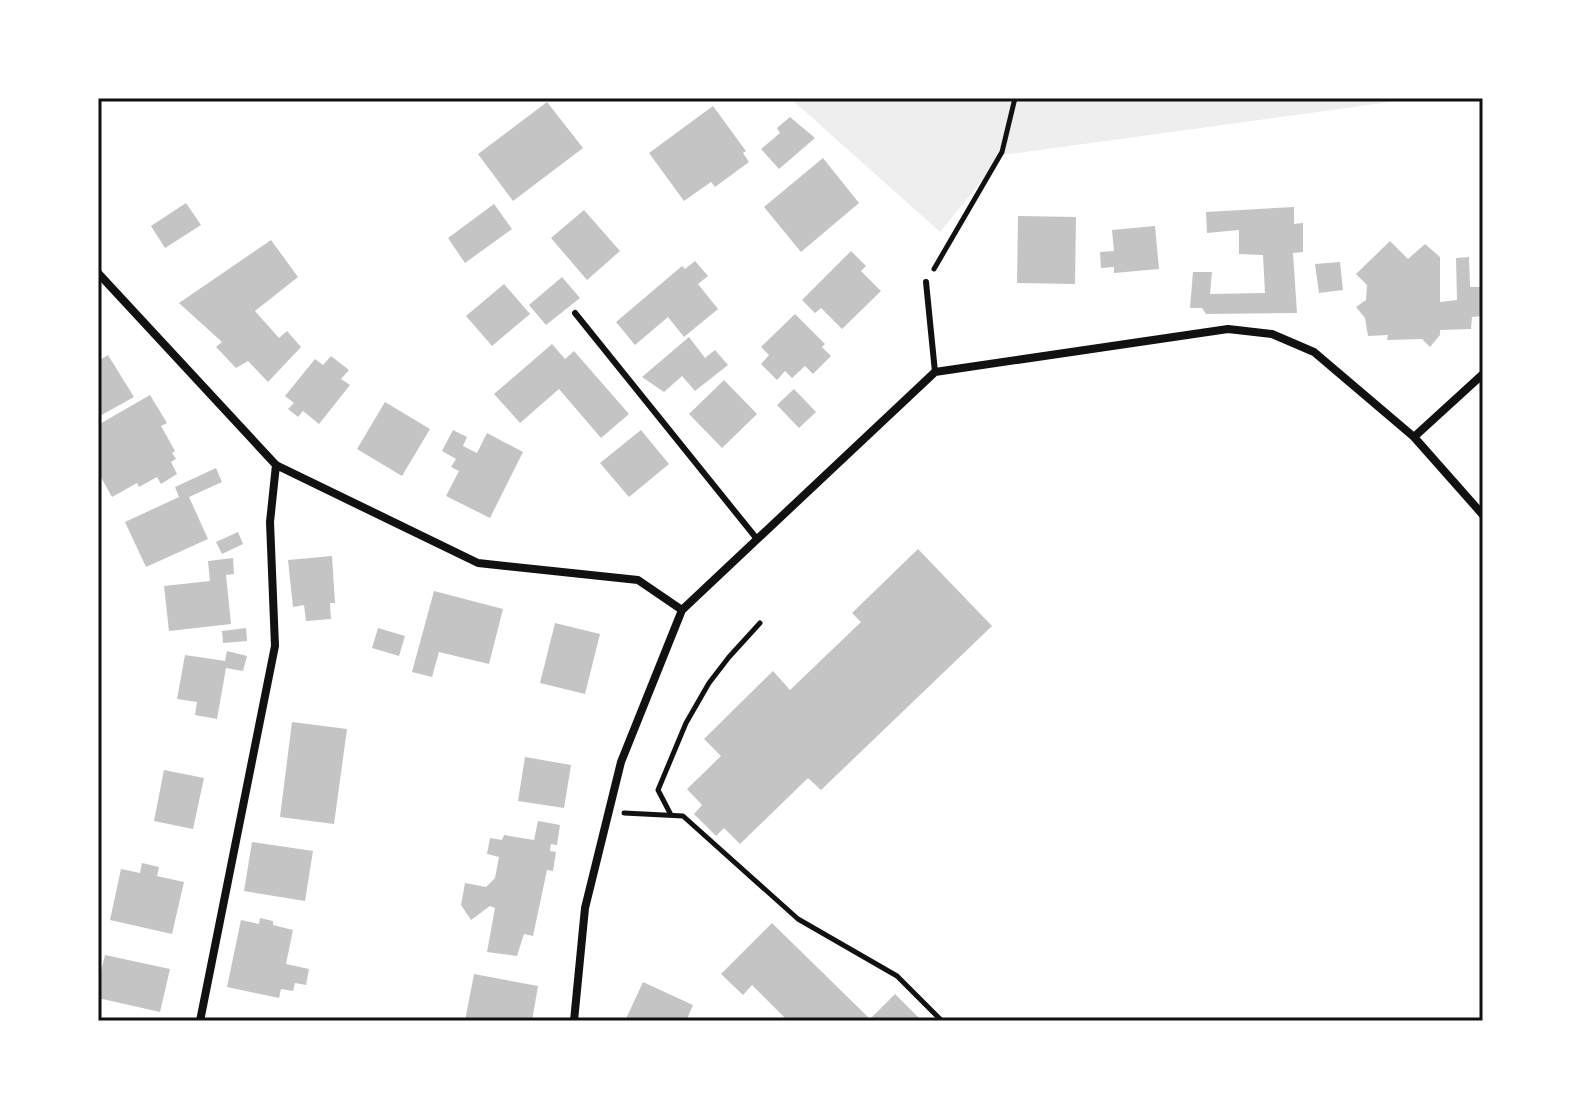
<svg xmlns="http://www.w3.org/2000/svg" width="1581" height="1119" viewBox="0 0 1581 1119" font-family="'Roboto Serif',serif">
	<style>
		.green { fill: #eee }
		.building { fill: #c4c4c4 }
		.lines { fill: none; stroke-linecap: round; stroke-linejoin: round }
		.path { stroke: #111; stroke-width: 5 }
		.service { stroke: #111; stroke-width: 6 }
		.minor { stroke: #111; stroke-width: 8 }
		.neatline { fill: none; stroke: #111; stroke-width: 3 }
	</style>
	<rect width="100%" height="100%" fill="#fff"/>
	<path class="green" d="M790,98H1419L1003,155L940,232Z"/>
	<path class="building" d="M547,102L583,148L513,201L478,154Z
		M713,106L746,151L743,153L749,162L715,187L711,182L684,201L649,153Z
		M790,117L815,138L779,169L761,149L780,133L777,128Z
		M823,158L859,203L801,252L764,207Z
		M186,203L201,225L165,248L151,226Z
		M494,204L512,229L465,263L448,238Z
		M1294,207V224L1303,223V252L1293,253L1297,313L1206,314L1202,308H1190L1193,272H1212L1210,294L1265,293L1263,255L1239,254V230L1207,233L1206,212Z
		M584,210L620,251L587,280L551,238Z
		M1018,216L1076,217L1075,284L1017,283Z
		M1155,226L1159,269L1114,273V267L1101,268L1100,252L1114,251L1112,230Z
		M271,240L298,277L255,311L279,338L287,331L301,347L268,382L248,361L236,368L216,347L222,342L179,303Z
		M1390,241L1408,259L1425,244L1440,257V302L1457,300L1456,258L1469,257L1470,287H1483V316L1472,317L1471,329L1440,330V335L1430,347L1422,339L1387,340L1388,335L1368,336L1365,318L1356,307L1366,300L1367,285L1356,274Z
		M851,251L866,266L861,271L881,291L842,329L821,308L815,313L802,300Z
		M695,261L708,276L698,284L718,309L684,337L668,317L635,345L616,322L682,266L685,269Z
		M1340,262L1343,290L1319,293L1315,264Z
		M562,277L580,298L546,325L529,305Z
		M504,284L530,314L492,346L466,316Z
		M795,314L825,344L822,347L831,356L813,374L805,366L792,378L785,371L777,380L761,364L769,355L761,347Z
		M689,337L705,358L715,350L728,365L695,391L682,376L664,392L642,377Z
		M552,344L565,359L574,351L629,414L601,438L559,389L520,423L494,394Z
		M108,355L134,397L98,417V361Z
		M331,356L349,370L341,379L350,385L319,424L303,411L298,417L288,409L294,403L285,396L315,359L323,365Z
		M724,380L757,414L722,448L689,414Z
		M794,389L816,412L799,428L777,405Z
		M150,395L167,423L161,426L175,451L172,453L176,459L171,462L177,474L161,484L157,477L139,487L137,483L112,497L98,472V425Z
		M385,402L430,429L402,476L357,449Z
		M453,430L467,437L463,446L477,453L487,433L523,452L490,518L446,496L459,471L451,467L456,459L442,451Z
		M641,430L669,464L629,497L600,463Z
		M216,468L222,482L189,497L208,539L146,567L125,522L179,497L175,487Z
		M238,532L243,544L222,554L216,542Z
		M918,549L992,626L821,790L808,778L740,844L724,828L716,836L694,814L702,805L687,789L721,756L704,739L773,671L790,690L861,622L852,613Z
		M332,556L335,603H330L331,619L306,621L304,605L293,607L288,560Z
		M233,558L234,574L226,575L231,624L169,631L164,586L210,581L208,561Z
		M434,591L503,609L489,664L439,652L432,677L412,672Z
		M555,623L600,634L585,694L540,683Z
		M246,628L247,641L223,643L222,631Z
		M378,628L405,636L399,656L372,648Z
		M227,651L247,656L243,671L226,668L217,719L195,715L197,702L177,699L185,655L225,661Z
		M292,722L347,729L334,824L280,817Z
		M525,757L571,765L564,808L518,801Z
		M164,770L204,778L193,829L154,821Z
		M538,821L560,825L557,845L551,844L550,851L556,852L553,871L547,870L533,936L524,934L517,956L487,952L495,908L490,906L471,920L461,905L465,883L486,887L495,878L499,857L487,854L490,838L502,840L504,835L534,840Z
		M252,842L313,851L305,901L244,891Z
		M142,863L159,867L157,876L184,882L172,934L110,920L121,869L140,873Z
		M260,918L273,921V925L293,930L286,964L309,969L306,985L295,983L293,991L281,989L279,998L227,987L241,920L259,924Z
		M772,923L870,1019L895,994L922,1021H788L752,985L743,995L721,974Z
		M105,955L170,969L160,1012L98,998V983Z
		M474,974L538,986L532,1021H465Z
		M643,982L693,1005L686,1021H625Z"/>
	<g class="lines">
		<path class="path" d="M934,269L1002,152L1015,98
			M624,813L683,816L798,919L897,976L942,1021
			M671,815L658,790L686,723L709,683L729,657L760,623"/>
		<path class="service" d="M926,282L935,372
			M575,313L757,539"/>
		<path class="minor" d="M98,273L276,465L478,563L638,580L682,610
			M1414,437L1483,515
			M200,1021L275,646L270,522L276,465
			M574,1021L585,908L621,762L682,610L935,372L1228,329L1272,334L1314,352L1414,437L1483,374"/>
	</g>
	<rect width="1581" height="1119" fill="none" stroke="#ffffff" stroke-width="200"/>
	<rect x="100" y="100" width="1381" height="919" class="neatline"/>
</svg>
